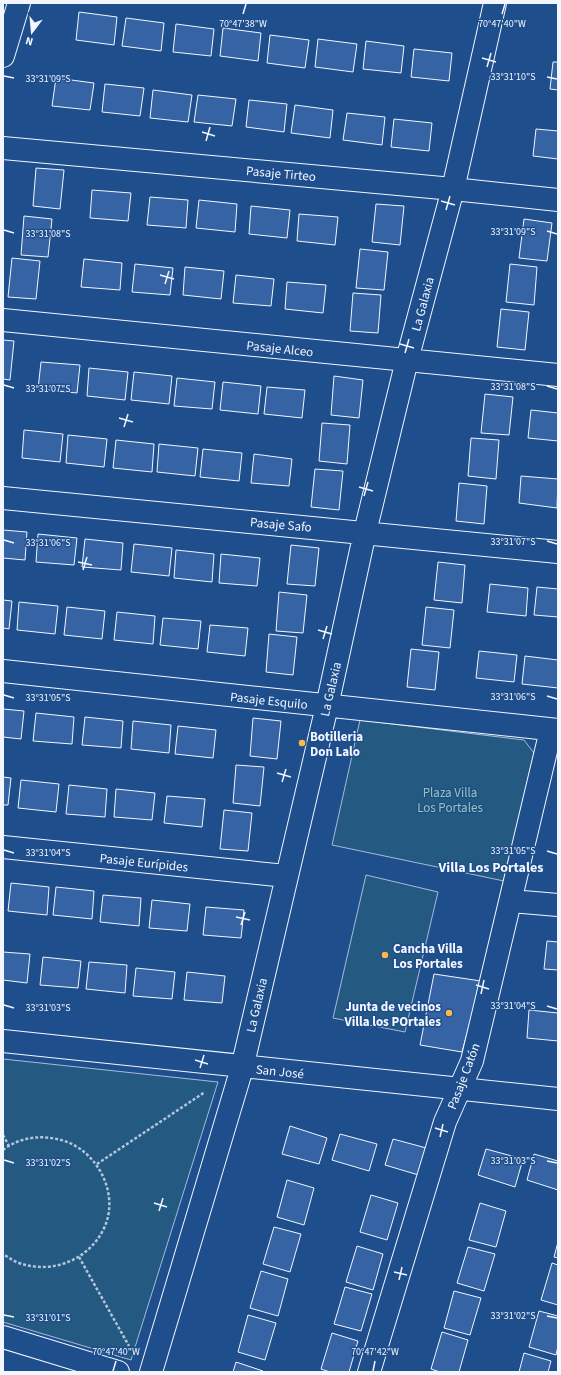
<svg xmlns="http://www.w3.org/2000/svg" width="561" height="1375" viewBox="0 0 561 1375" font-family="'Source Sans 3',sans-serif">
	<style>
		.green { fill: #245a82; stroke: #a8bbd7 }
		.building { fill: #3563a3; stroke: #f2f6ff }
		.lines { fill: none; stroke-linecap: round; stroke-linejoin: round }
		.minor-casing { stroke: #f2f6ff; stroke-width: 24 }
		.path { stroke: #b3c4dc; stroke-width: 2.5; stroke-dasharray: 3 2; stroke-linecap: butt }
		.minor { stroke: #1f4e8c; stroke-width: 22 }
		.ticks { fill: none; stroke: #f2f6ff; stroke-width: 1.5 }
		.poi-dot { fill: #ffb74d; stroke: #1f4e8c; stroke-width: 1.5 }
		.labels { text-anchor: middle; stroke-width: 3; stroke-linejoin: round; paint-order: stroke }
		.street-label { font-size: 13px; fill: #f2f6ff; stroke: #1f4e8c }
		.poi-label { font-size: 13px; font-weight: bold; fill: #f2f6ff; stroke: #1f4e8c; text-anchor: start }
		.park-label { font-size: 13px; fill: #97c8a6; stroke: #1f4e8c }
		.neighbourhood-label { font-size: 14px; font-weight: bold; fill: #f2f6ff; stroke: #1f4e8c }
		.ticks-label { font-size: 10px; text-anchor: middle; fill: #f2f6ff; stroke: #1f4e8c; stroke-width: 3; stroke-linejoin: round; paint-order: stroke }
	</style>
	<rect width="100%" height="100%" fill="#1f4e8c"/>
	<path class="green" d="M360,720L524,740L534,753L504,881L332,845Z
		M366,875L438,892L405,1032L333,1018Z
		M3,1059L218,1082L131,1360L3,1322Z"/>
	<path class="building" d="M79,12L117,17L114,45L76,40Z
		M126,18L164,23L161,51L122,46Z
		M176,24L214,29L211,56L173,52Z
		M223,28L261,33L258,61L220,56Z
		M270,35L309,40L305,68L267,63Z
		M318,39L357,44L353,72L315,67Z
		M366,41L404,46L401,73L363,69Z
		M414,49L452,53L449,81L411,77Z
		M553,62H558V90L550,89Z
		M56,78L94,83L90,110L52,106Z
		M105,84L144,88L140,116L102,112Z
		M153,90L192,95L188,122L150,118Z
		M198,95L236,99L232,126L194,122Z
		M249,100L287,104L284,132L246,127Z
		M295,105L333,110L330,138L291,133Z
		M347,113L385,117L382,145L343,140Z
		M394,119L432,123L429,151L391,147Z
		M536,129L558,131V159L533,156Z
		M36,168L64,170L60,209L33,206Z
		M92,190L131,193L128,221L90,218Z
		M150,197L188,200L186,228L147,225Z
		M199,200L237,204L235,232L196,228Z
		M376,204L404,206L400,245L372,242Z
		M251,206L290,210L287,238L249,234Z
		M299,214L338,217L335,245L297,241Z
		M24,216L52,219L48,257L21,255Z
		M524,219L552,223L547,261L519,258Z
		M360,249L388,252L384,290L356,288Z
		M12,258L40,261L36,299L8,297Z
		M84,259L122,263L120,290L81,287Z
		M135,264L173,268L170,295L132,292Z
		M510,264L537,267L534,305L506,302Z
		M185,267L224,271L221,299L183,295Z
		M236,275L274,279L271,306L233,303Z
		M287,282L326,285L323,313L285,309Z
		M353,293L381,295L378,333L350,331Z
		M501,309L529,312L525,350L497,347Z
		M3,340L14,341L10,380L3,379Z
		M41,362L80,365L77,393L38,389Z
		M89,368L128,372L125,400L87,396Z
		M134,372L172,376L169,404L131,400Z
		M334,376L363,380L359,418L331,415Z
		M177,378L215,382L212,409L174,406Z
		M223,382L261,386L258,414L220,410Z
		M267,387L305,390L302,418L264,414Z
		M485,394L513,397L509,435L481,433Z
		M531,410L558,413V441L528,438Z
		M322,423L350,425L347,464L319,461Z
		M24,430L63,434L60,462L22,458Z
		M68,435L107,439L104,467L66,463Z
		M471,438L499,440L496,479L468,476Z
		M116,440L154,444L152,472L113,468Z
		M159,444L198,448L195,476L157,472Z
		M203,449L242,453L239,481L200,477Z
		M254,454L292,459L289,486L251,483Z
		M315,469L343,471L339,510L311,507Z
		M521,476L558,479L557,508L519,503Z
		M459,483L487,486L484,524L456,521Z
		M3,530L27,532L25,560L3,558Z
		M38,534L77,538L74,565L36,562Z
		M85,539L123,543L121,570L82,567Z
		M134,544L172,548L169,576L131,572Z
		M291,545L319,548L315,586L287,584Z
		M176,550L214,554L212,582L174,578Z
		M221,554L260,558L257,586L219,583Z
		M438,562L465,565L462,603L434,600Z
		M490,584L528,588L526,616L487,612Z
		M537,587L558,589V617L534,615Z
		M279,592L307,595L303,633L276,631Z
		M3,600L12,601L9,629L3,628Z
		M19,602L58,606L55,634L17,630Z
		M67,607L105,611L102,639L64,635Z
		M426,607L454,610L450,648L422,645Z
		M117,612L155,616L153,644L114,640Z
		M163,618L201,621L198,649L160,645Z
		M210,625L248,628L245,656L207,652Z
		M269,634L297,637L293,675L266,672Z
		M411,649L439,652L435,690L407,687Z
		M479,651L517,655L514,682L476,678Z
		M525,656L558,660V688L522,684Z
		M3,709L24,711L21,739L3,737Z
		M36,713L74,717L72,744L33,741Z
		M85,717L123,721L121,748L82,745Z
		M253,718L281,721L277,759L250,756Z
		M133,721L171,725L169,753L131,749Z
		M178,726L216,730L213,758L175,754Z
		M236,765L264,767L260,806L233,803Z
		M3,777L11,778L8,805H3Z
		M21,780L59,784L56,812L18,808Z
		M69,785L107,789L105,817L66,814Z
		M116,789L155,793L152,820L114,817Z
		M167,796L205,799L202,827L164,823Z
		M224,810L252,813L248,851L220,849Z
		M11,883L49,887L47,915L8,911Z
		M56,887L94,891L92,919L53,915Z
		M103,895L141,898L139,926L100,922Z
		M152,900L190,904L187,931L149,928Z
		M206,907L244,910L241,938L203,935Z
		M547,941L558,942V970L544,969Z
		M3,952L30,954L27,983L3,980Z
		M43,957L81,961L78,988L40,985Z
		M89,962L127,965L125,993L86,989Z
		M136,968L175,972L172,999L133,996Z
		M187,972L225,976L222,1003L184,1000Z
		M434,974L481,981L462,1052L420,1045Z
		M529,1010L558,1013V1041L527,1038Z
		M290,1126L327,1138L319,1164L282,1154Z
		M340,1134L377,1144L369,1171L332,1160Z
		M393,1139L430,1149L422,1176L385,1165Z
		M486,1149L523,1159L515,1187L478,1175Z
		M534,1154L558,1161V1190L527,1180Z
		M287,1180L314,1188L304,1225L277,1217Z
		M371,1195L398,1203L387,1240L360,1232Z
		M480,1203L506,1211L496,1247L469,1240Z
		M274,1227L301,1234L290,1272L263,1264Z
		M558,1242V1258L554,1257Z
		M357,1246L383,1254L373,1290L346,1282Z
		M468,1247L495,1254L484,1291L457,1283Z
		M552,1263L558,1265V1305L541,1300Z
		M261,1271L288,1279L278,1316L250,1308Z
		M345,1287L372,1294L361,1331L334,1324Z
		M454,1291L481,1298L470,1335L444,1328Z
		M539,1311L558,1316V1346L556,1355L529,1347Z
		M248,1315L276,1323L265,1360L238,1352Z
		M442,1332L468,1340L459,1372H440L431,1369Z
		M332,1333L358,1341L349,1372H330L321,1369Z
		M524,1353L551,1361L548,1372H519Z
		M236,1362L263,1371L262,1372H233Z"/>
	<g class="lines">
		<g class="minor-casing">
			<path id="minor" d="M3,56L19,3
				M3,148L453,189L558,200
				M3,320L558,375
				M3,498L558,552
				M3,671L558,730
				M3,847L286,876
				M511,901L558,905
				M3,1041L558,1099
				M3,1337L118,1372
				M151,1372L242,1068L327,706L365,532L407,360L453,189L495,3
				M369,1372L445,1122L472,1061L551,730"/>
		</g>
		<path class="path" d="M3,1135L9,1146
			M3,1150C18,1138 38,1135 57,1139C94,1146 120,1190 105,1226C91,1259 53,1275 19,1263C13,1261 8,1257 3,1254
			M97,1164L205,1092
			M79,1257L129,1346"/>
		<use href="#minor" class="minor"/>
	</g>
	<path class="ticks" d="M243,14L246,4M502,14L505,4M482,58L496,62M487,67L491,53M4,76L14,78M547,77L557,79M202,132L215,136M206,141L210,127M441,201L455,205M446,210L450,196M4,230L14,233M547,231L557,234M160,275L174,279M165,284L169,271M400,344L414,348M405,353L409,339M4,385L14,388M547,386L557,389M119,418L133,422M124,427L128,414M359,487L373,491M364,496L368,482M4,540L14,543M547,541L557,544M78,562L92,565M83,570L87,557M318,630L332,634M323,639L327,626M4,695L14,698M547,696L557,699M277,773L291,777M282,782L286,769M4,850L14,853M547,851L557,854M236,917L250,920M241,925L245,912M476,985L489,989M481,994L484,980M4,1005L14,1008M547,1006L557,1009M195,1060L208,1064M200,1068L204,1055M435,1128L448,1132M440,1137L443,1124M4,1160L14,1163M547,1161L557,1163M154,1203L167,1207M159,1211L163,1198M394,1272L407,1275M399,1280L402,1267M4,1315L14,1317M547,1316L557,1318M113,1371L116,1361M373,1371L375,1361"/>
	<g class="poi-dot">
		<circle cx="302" cy="743" r="4"/>
		<circle cx="385" cy="955" r="4"/>
		<circle cx="449" cy="1013" r="4"/>
	</g>
	<g class="labels">
		<g class="street-label">
			<text transform="translate(281 173) rotate(5)" y="5">Pasaje Tirteo</text>
			<text transform="translate(422 304) rotate(-75)" y="5">La Galaxia</text>
			<text transform="translate(280 348) rotate(6)" y="5">Pasaje Alceo</text>
			<text transform="translate(281 524) rotate(5)" y="5">Pasaje Safo</text>
			<text transform="translate(330 689) rotate(-77)" y="5">La Galaxia</text>
			<text transform="translate(269 700) rotate(6)" y="5">Pasaje Esquilo</text>
			<text transform="translate(144 862) rotate(6)" y="5">Pasaje Eurípides</text>
			<text transform="translate(256 1005) rotate(-77)" y="5">La Galaxia</text>
			<text transform="translate(280 1071) rotate(6)" y="5">San José</text>
			<text transform="translate(463 1076) rotate(-69)" y="5">Pasaje Catón</text>
		</g>
		<g class="poi-label">
			<text x="310" y="741">Botilleria<tspan x="310" dy="15">Don Lalo</tspan></text>
			<text x="393" y="953">Cancha Villa<tspan x="393" dy="15">Los Portales</tspan></text>
			<text x="441" y="1011" text-anchor="end">Junta de vecinos<tspan x="441" dy="15">Villa los POrtales</tspan></text>
		</g>
		<g class="park-label">
			<text x="450" y="797">Plaza Villa<tspan x="450" dy="15">Los Portales</tspan></text>
		</g>
		<g class="neighbourhood-label">
			<text x="491" y="872">Villa Los Portales</text>
		</g>
	</g>
	<g class="ticks-label">
		<text x="243" y="27">70°47'38"W</text>
		<text x="502" y="27">70°47'40"W</text>
		<text x="513" y="80">33°31'10"S</text>
		<text x="48" y="82">33°31'09"S</text>
		<text x="513" y="235">33°31'09"S</text>
		<text x="48" y="237">33°31'08"S</text>
		<text x="513" y="390">33°31'08"S</text>
		<text x="48" y="392">33°31'07"S</text>
		<text x="513" y="545">33°31'07"S</text>
		<text x="48" y="546">33°31'06"S</text>
		<text x="513" y="700">33°31'06"S</text>
		<text x="48" y="701">33°31'05"S</text>
		<text x="513" y="854">33°31'05"S</text>
		<text x="48" y="856">33°31'04"S</text>
		<text x="513" y="1009">33°31'04"S</text>
		<text x="48" y="1011">33°31'03"S</text>
		<text x="513" y="1164">33°31'03"S</text>
		<text x="48" y="1166">33°31'02"S</text>
		<text x="513" y="1319">33°31'02"S</text>
		<text x="48" y="1321">33°31'01"S</text>
		<text x="116" y="1355">70°47'40"W</text>
		<text x="375" y="1355">70°47'42"W</text>
	</g>
	<rect width="561" height="1375" fill="none" stroke="#f2f6ff" stroke-width="8"/>
	<g transform="translate(32 32) rotate(196)" stroke="#1f4e8c" stroke-width="3" paint-order="stroke">
	<path d="M0-3L7 15L0 10L-7 15Z" fill="#f2f6ff"/>
	<text y="-6" font-size="11" font-weight="bold" text-anchor="middle" fill="#f2f6ff">N</text>
	</g>
</svg>
